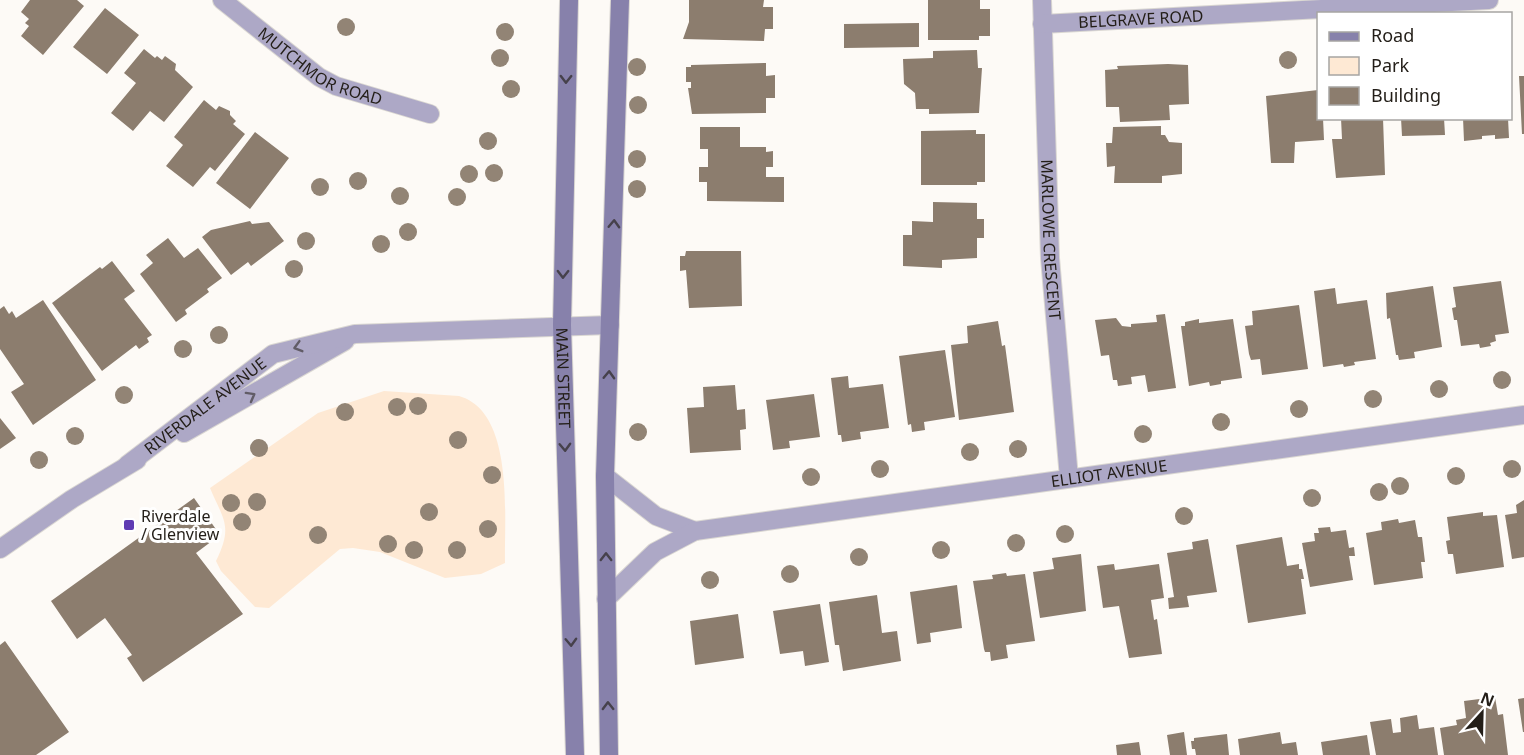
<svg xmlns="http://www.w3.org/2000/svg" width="1524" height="755" viewBox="0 0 1524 755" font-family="'Noto Sans',sans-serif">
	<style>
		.green { fill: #fee9d4 }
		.building { fill: #8c7d6e }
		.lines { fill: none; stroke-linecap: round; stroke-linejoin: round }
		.minor-casing { stroke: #dad7d2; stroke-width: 20 }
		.tertiary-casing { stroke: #dad7d2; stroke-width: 20 }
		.secondary-casing { stroke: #dad7d2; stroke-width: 20 }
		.minor { stroke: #ada8c6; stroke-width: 18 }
		.tertiary { stroke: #ada8c6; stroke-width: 18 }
		.secondary { stroke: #8781ab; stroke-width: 18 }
		.tree { fill: #928475 }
		.oneway { stroke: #46414b }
		.oneway2 { stroke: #615c66 }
		.poi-dot { fill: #5f3bb3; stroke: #fff; stroke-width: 2 }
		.labels { text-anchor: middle; stroke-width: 6; stroke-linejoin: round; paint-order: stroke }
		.street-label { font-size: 16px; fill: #231e18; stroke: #fff }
		.poi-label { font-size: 16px; fill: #231e18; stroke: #fff; text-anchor: start }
	</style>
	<rect width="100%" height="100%" fill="#fdfaf6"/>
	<path class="green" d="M384,391L459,396C515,412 504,517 505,563L481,574L445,578L380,552L353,548L340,549L269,608L255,607L221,571L216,561C233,526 224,521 210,488L318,413Z"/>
	<path class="building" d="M30,0H77L84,6L43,55L21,36L29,26L25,23L29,19L21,12Z
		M689,0H764L763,7H773V29H765L764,41L683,39L689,22Z
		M928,0H980V9H990V36H979V40H928Z
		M105,8L139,35L107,74L73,47Z
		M919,23V47L844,48V24Z
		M144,49L155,58L157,56L162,60L165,56L176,64L175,70L193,87L164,122L150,111L133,131L111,113L136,83L124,73Z
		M977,50L978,68H982L979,113L929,114V109H916L915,93L904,84L903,59L933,58V51Z
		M766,63V76L775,75V98H766V113L692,114L688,88H691V82H686V67H691V65Z
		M1168,64L1188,65L1189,104L1169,105L1170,120L1120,122L1119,107H1106L1105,70L1118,69L1117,66Z
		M1519,76H1524V134H1522Z
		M1318,90V118H1323L1324,140L1295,142L1294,163H1271L1266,96Z
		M204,100L216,110L219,106L230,111V115L236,121L233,124L245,134L215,171L210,167L193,187L166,166L183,145L174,137Z
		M1341,118H1383L1385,175L1336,178L1332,139H1342Z
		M1401,118H1444L1445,135L1402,136Z
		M1463,118H1508L1509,138L1495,139V135L1482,136V139L1464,141Z
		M1161,126V135H1165L1169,142L1182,143V174L1162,176V183H1114L1115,166L1107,167L1106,143H1112L1113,127Z
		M700,127H740V147H766V152L773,151V167H766V177H784V202L707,201V182H699V167H708V149H700Z
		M976,130V134H985V182H977V185H921V131Z
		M255,132L289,158L250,209L216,183Z
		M933,202L977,203V219H984V238H977V258L942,260V268L903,266V235H912V221L933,222Z
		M250,221L252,224L269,222L284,241L251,266L248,262L231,275L202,237L211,230Z
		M168,238L184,258L198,248L222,278L207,289L209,292L185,310L187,314L176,322L140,274L153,263L146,255Z
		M686,251H741L742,306L689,308L686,270L680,271V256H685Z
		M112,261L135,291L124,299L152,335L147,338L149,342L139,349L136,345L102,371L52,303L100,267L102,269Z
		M1501,281L1509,333L1495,335L1496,341L1490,343L1491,346L1480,348L1479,344L1461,346L1457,320H1454L1452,308L1456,307L1453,287Z
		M1433,286L1442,347L1414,352L1415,358L1399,360L1398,355H1396L1390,318L1387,319L1386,293Z
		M1335,288L1337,304L1367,300L1376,359L1354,362L1355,365L1344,367L1343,364L1323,367L1314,291Z
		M43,300L96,380L33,425L11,392L24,384L0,349V309L4,306L9,314L12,311L16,318Z
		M1299,305L1308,369L1262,375L1260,359L1251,360L1249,354L1245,326L1253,325L1252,311Z
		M1165,314L1176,388L1148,392L1145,375L1131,377L1132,384L1118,386L1117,380H1113L1109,355L1101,356L1095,320L1116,318L1122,326L1131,327V324L1157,322L1156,315Z
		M1199,319V323L1233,319L1242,378L1221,381V384L1210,386L1209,382L1189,386L1181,326H1185V322Z
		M998,321L1002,346L1005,345L1014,412L959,420L951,345L968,343L967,326Z
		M945,350L955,417L924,422L925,430L912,432L911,424L908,425L899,356Z
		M848,376L849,388L883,384L889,428L860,432L861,439L842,442L841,435H838L831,378Z
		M735,385L737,410L745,409L746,429L740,430L741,450L690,453L687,408L704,407L703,387Z
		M814,394L820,437L789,441L790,448L773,450L766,400Z
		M0,418L16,438L0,449Z
		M194,498L220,535L196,553L243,614L143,682L127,658L132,655L105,618L77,639L51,601Z
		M1524,500V557L1512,559L1505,515L1517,513L1516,505Z
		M1483,512V516L1497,515L1504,567L1456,574L1453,554H1448L1446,541L1450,540L1447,517Z
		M1398,519L1399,523L1415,520L1418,537H1422L1425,562H1421L1423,578L1374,585L1366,533L1382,530L1381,522Z
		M1330,527L1331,532L1346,530L1349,548L1354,547L1355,556H1349L1353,580L1310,587L1302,543L1315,541L1314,533H1319L1318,528Z
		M1282,537L1287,566L1299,564V569H1302L1304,579H1301L1306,614L1248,623L1236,545Z
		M1208,539L1217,592L1187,596L1189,607L1169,609L1168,598L1174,597L1167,553L1193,549L1192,542Z
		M1081,554L1086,611L1040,618L1033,572L1054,569L1052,558Z
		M1114,564L1115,570L1159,564L1164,598L1151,600L1154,620L1157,619L1162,654L1129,658L1119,606L1103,608L1097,566Z
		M1006,573L1007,576L1025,574L1035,641L1006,645L1008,658L991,661L990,652H985L984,649L973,581L993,579L992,575Z
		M957,585L962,628L930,633L931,642L917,644L910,592Z
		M877,595L882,633L897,631L901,661L843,671L839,645H835L829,602Z
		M820,604L829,662L805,666L803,651L780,654L773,611Z
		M738,614L744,658L695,665L690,621Z
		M5,641L69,732L36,755H0V645Z
		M1495,697L1498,715L1503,714L1508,755H1444L1440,728L1457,725L1456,720L1466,718L1464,701Z
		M1524,698V732H1523L1518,699Z
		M1417,715L1419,729L1434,727L1438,755H1376L1370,722L1391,719L1393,733L1401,732L1400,718Z
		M1184,732L1187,755H1170L1167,735Z
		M1280,732L1282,744L1296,742L1298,755H1240L1238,739Z
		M1227,734L1229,755H1196L1195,749H1192L1191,741H1194V738Z
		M1367,735L1370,755H1323L1321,742Z
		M1139,742L1141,755H1117L1116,745Z"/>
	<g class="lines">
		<g class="minor-casing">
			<g id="minor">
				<path id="s1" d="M222,0L319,77L336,86L430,114"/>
				<path id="s2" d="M1042,0L1050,258L1069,478"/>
				<path id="s3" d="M1042,24L1489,0"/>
				<path d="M605,476L656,516L695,531"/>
				<path id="s4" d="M606,599L655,552L695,531L1524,415"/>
			</g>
		</g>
		<g class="tertiary-casing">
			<g id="tertiary">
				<path d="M184,433L345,341"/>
				<path id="s5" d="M127,465L273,354L355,334L610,325"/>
				<path d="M0,549L72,499L137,460"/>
			</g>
		</g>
		<g class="secondary-casing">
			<g id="secondary">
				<path id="s6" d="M569,0L562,325L575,755"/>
				<path d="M609,755L605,476L620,0"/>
			</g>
		</g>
		<use href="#minor" class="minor"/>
		<use href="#tertiary" class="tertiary"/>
		<use href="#secondary" class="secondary"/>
	</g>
	<g class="tree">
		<circle cx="346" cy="27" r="9"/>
		<circle cx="505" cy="32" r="9"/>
		<circle cx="500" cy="58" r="9"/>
		<circle cx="1288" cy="60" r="9"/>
		<circle cx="637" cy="67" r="9"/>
		<circle cx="511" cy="89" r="9"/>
		<circle cx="638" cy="105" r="9"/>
		<circle cx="488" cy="141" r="9"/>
		<circle cx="637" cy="159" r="9"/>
		<circle cx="494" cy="173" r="9"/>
		<circle cx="469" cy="174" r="9"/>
		<circle cx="358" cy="181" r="9"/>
		<circle cx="320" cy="187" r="9"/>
		<circle cx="637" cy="189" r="9"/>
		<circle cx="400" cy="196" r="9"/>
		<circle cx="457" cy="197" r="9"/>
		<circle cx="408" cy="232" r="9"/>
		<circle cx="306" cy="241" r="9"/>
		<circle cx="381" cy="244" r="9"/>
		<circle cx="294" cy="269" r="9"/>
		<circle cx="219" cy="335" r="9"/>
		<circle cx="183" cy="349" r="9"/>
		<circle cx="1502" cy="380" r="9"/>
		<circle cx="1439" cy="389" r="9"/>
		<circle cx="124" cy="395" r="9"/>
		<circle cx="1373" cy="399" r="9"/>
		<circle cx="418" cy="406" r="9"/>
		<circle cx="397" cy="407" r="9"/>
		<circle cx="1299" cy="409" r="9"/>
		<circle cx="345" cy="412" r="9"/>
		<circle cx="1221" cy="422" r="9"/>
		<circle cx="638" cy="432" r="9"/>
		<circle cx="1143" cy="434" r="9"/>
		<circle cx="75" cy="436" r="9"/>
		<circle cx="458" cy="440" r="9"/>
		<circle cx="259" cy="448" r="9"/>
		<circle cx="1018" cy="449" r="9"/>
		<circle cx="970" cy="452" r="9"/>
		<circle cx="39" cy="460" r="9"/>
		<circle cx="880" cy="469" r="9"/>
		<circle cx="1512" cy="469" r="9"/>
		<circle cx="492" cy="475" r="9"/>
		<circle cx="1456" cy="476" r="9"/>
		<circle cx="811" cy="477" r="9"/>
		<circle cx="1400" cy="486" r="9"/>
		<circle cx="1379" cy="492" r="9"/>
		<circle cx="1312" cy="498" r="9"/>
		<circle cx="257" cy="502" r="9"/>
		<circle cx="231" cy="503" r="9"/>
		<circle cx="429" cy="512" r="9"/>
		<circle cx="1184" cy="516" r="9"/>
		<circle cx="242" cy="522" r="9"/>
		<circle cx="488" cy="529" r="9"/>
		<circle cx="1065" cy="534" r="9"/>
		<circle cx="318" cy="535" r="9"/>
		<circle cx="1016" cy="543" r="9"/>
		<circle cx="388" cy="544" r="9"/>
		<circle cx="414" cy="550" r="9"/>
		<circle cx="457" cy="550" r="9"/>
		<circle cx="941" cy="550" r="9"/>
		<circle cx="859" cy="557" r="9"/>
		<circle cx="790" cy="574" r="9"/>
		<circle cx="710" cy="580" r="9"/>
	</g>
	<defs><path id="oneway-chevron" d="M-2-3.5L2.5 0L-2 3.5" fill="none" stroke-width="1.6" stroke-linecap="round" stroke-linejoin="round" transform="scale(1.5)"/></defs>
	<g class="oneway">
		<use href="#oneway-chevron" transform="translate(566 79) rotate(91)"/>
		<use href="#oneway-chevron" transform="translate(614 224) rotate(-88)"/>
		<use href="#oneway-chevron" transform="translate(563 274) rotate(91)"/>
		<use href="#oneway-chevron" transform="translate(609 375) rotate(-88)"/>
		<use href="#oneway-chevron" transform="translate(565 447) rotate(88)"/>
		<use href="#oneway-chevron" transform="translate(606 557) rotate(-90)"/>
		<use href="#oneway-chevron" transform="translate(571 642) rotate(88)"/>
		<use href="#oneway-chevron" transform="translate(608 706) rotate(-91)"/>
	</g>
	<g class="oneway2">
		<use href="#oneway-chevron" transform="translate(298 347) rotate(164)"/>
		<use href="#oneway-chevron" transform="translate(251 396) rotate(-29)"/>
	</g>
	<rect class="poi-dot" x="123" y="519" width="12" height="12" rx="3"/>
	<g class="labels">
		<g class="street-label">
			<text dy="6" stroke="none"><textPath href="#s3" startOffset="99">BELGRAVE ROAD</textPath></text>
			<text dy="6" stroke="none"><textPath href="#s1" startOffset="120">MUTCHMOR ROAD</textPath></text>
			<text dy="6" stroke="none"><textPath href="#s2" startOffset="240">MARLOWE CRESCENT</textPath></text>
			<text dy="6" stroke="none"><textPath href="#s6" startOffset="378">MAIN STREET</textPath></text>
			<text dy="6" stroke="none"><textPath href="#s5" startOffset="98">RIVERDALE AVENUE</textPath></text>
			<text dy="6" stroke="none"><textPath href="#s4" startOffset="531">ELLIOT AVENUE</textPath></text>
		</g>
		<g class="poi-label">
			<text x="141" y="522">Riverdale<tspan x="141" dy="18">/ Glenview</tspan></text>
		</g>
	</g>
	<rect x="1317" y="12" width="195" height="108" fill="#ffffff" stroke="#a7a5a3" stroke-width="1.5"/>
	<rect x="1329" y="32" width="30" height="9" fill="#8781ab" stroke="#a7a5a3" stroke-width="1.5"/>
	<text x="1371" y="42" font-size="18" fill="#231e18">Road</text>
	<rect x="1329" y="57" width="30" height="18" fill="#fee9d4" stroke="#a7a5a3" stroke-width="1.5"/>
	<text x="1371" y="72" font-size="18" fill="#231e18">Park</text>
	<rect x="1329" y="87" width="30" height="18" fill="#8c7d6e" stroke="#a7a5a3" stroke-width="1.5"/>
	<text x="1371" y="102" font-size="18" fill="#231e18">Building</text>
	<g transform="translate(1482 713) rotate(22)" stroke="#ffffff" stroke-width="4.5" paint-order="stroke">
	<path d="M0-4.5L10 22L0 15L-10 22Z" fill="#231e18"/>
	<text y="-9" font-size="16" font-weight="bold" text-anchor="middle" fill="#231e18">N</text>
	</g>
</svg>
